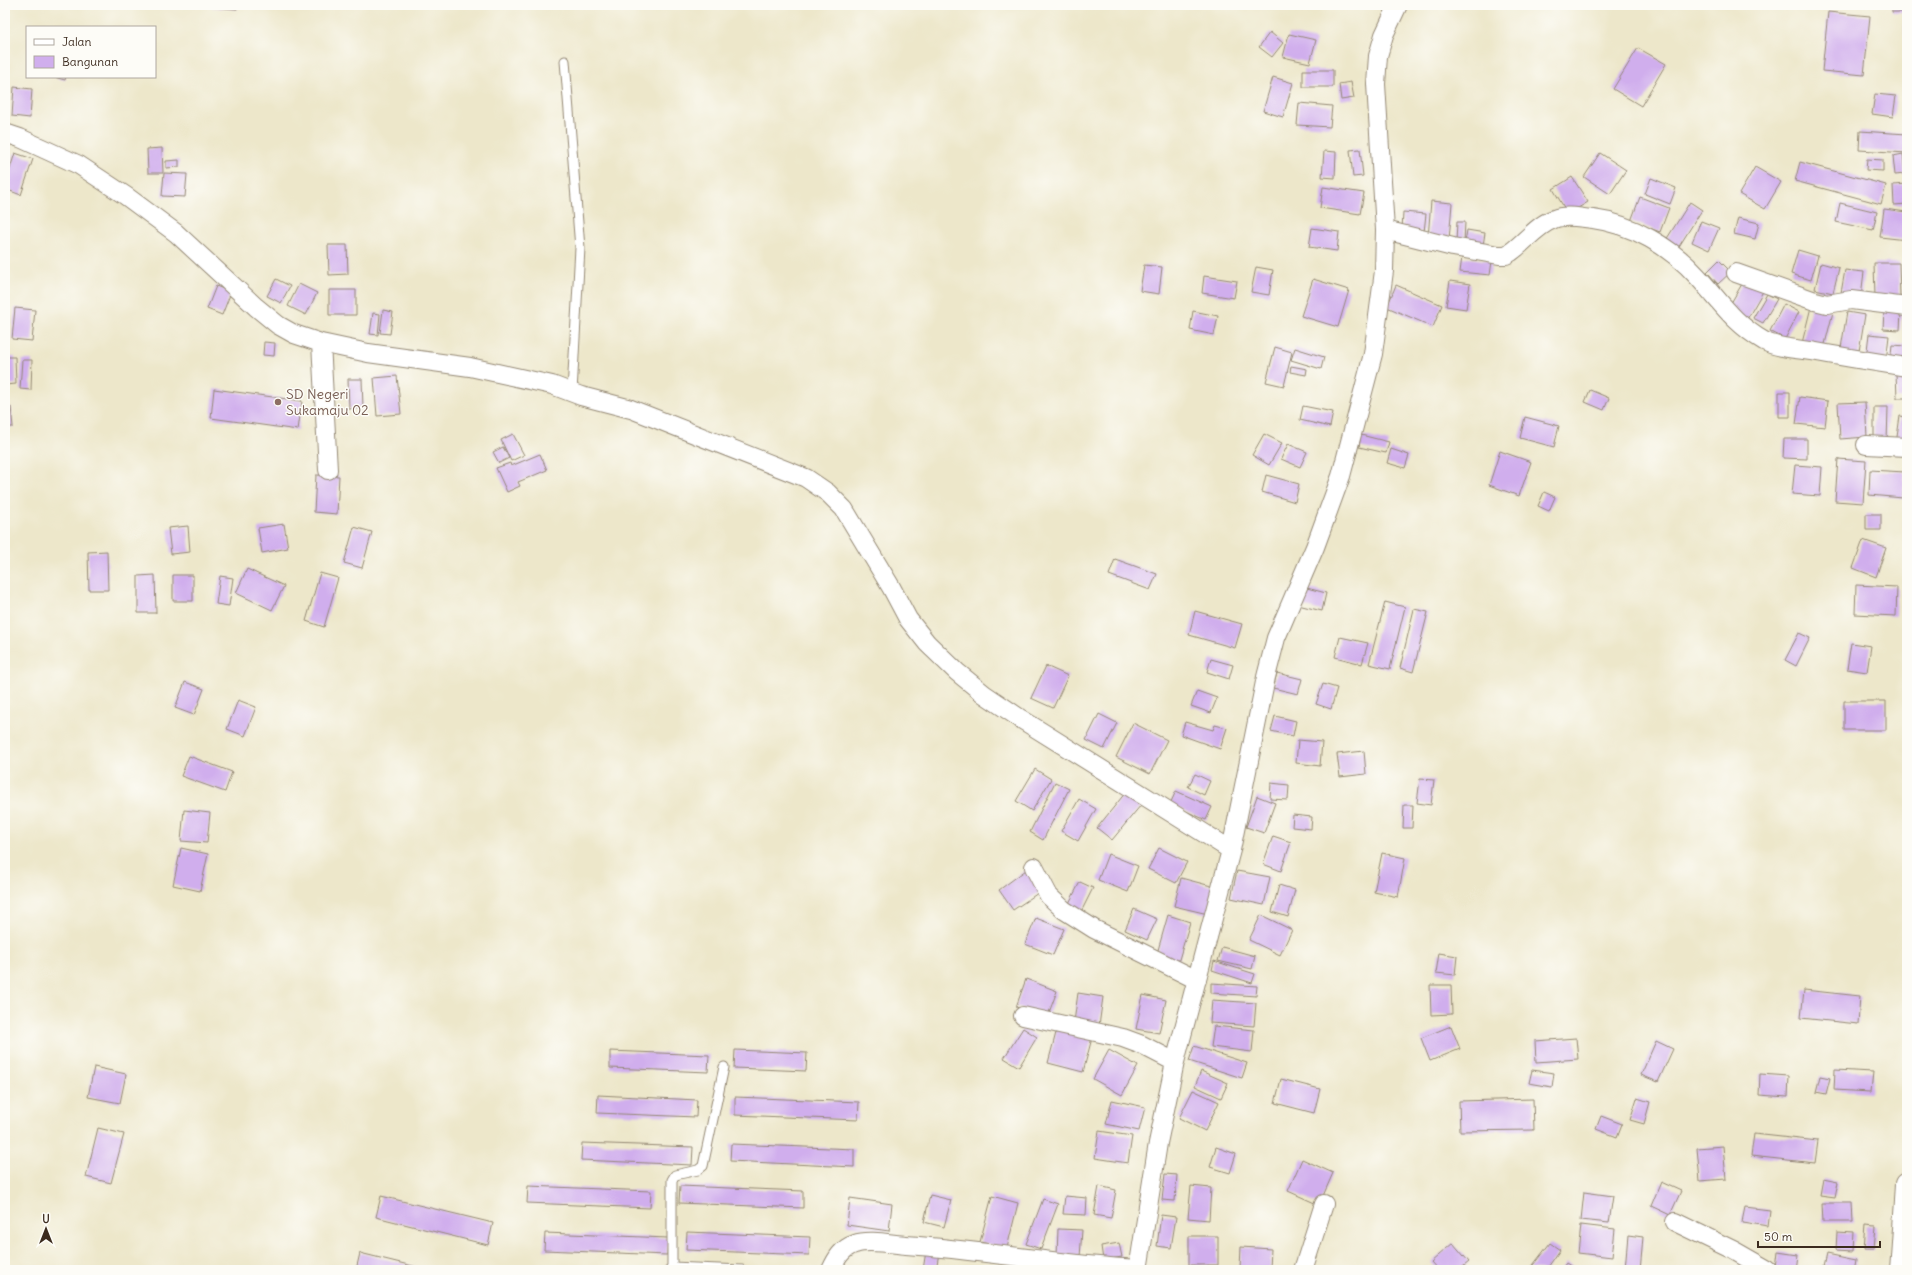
<svg xmlns="http://www.w3.org/2000/svg" width="1912" height="1275" viewBox="0 0 1912 1275" font-family="Delius,sans-serif">
	<style>
		.building { fill: #d0aeed }
		.lines { fill: none; stroke-linecap: round; stroke-linejoin: round }
		.lane-casing { stroke: #948874; stroke-width: 11 }
		.street-casing { stroke: #948874; stroke-width: 20 }
		.secondary-casing { stroke: #948874; stroke-width: 24 }
		.lane { stroke: #fff; stroke-width: 9 }
		.street { stroke: #fff; stroke-width: 18 }
		.secondary { stroke: #fff; stroke-width: 22 }
		.education-dot { fill: #8d6e63; stroke: #fdfcf7; stroke-width: 1.5 }
		.labels { text-anchor: middle; stroke-width: 3; stroke-linejoin: round; paint-order: stroke }
		.education-label { font-size: 14px; fill: #785e54; stroke: #fdfcf7; text-anchor: start }
	</style>
	<rect width="100%" height="100%" fill="#fdfcf7"/>
	<filter id="ink" filterUnits="userSpaceOnUse"><feTurbulence type="fractalNoise" baseFrequency=".025" numOctaves="2"/><feDisplacementMap in="SourceGraphic" scale="8" xChannelSelector="R" yChannelSelector="G"/><feConvolveMatrix kernelMatrix="1 2 1 2 8 2 1 2 1" color-interpolation-filters="sRGB"/></filter>
	<filter id="wash" filterUnits="userSpaceOnUse"><feTurbulence type="fractalNoise" baseFrequency=".012" numOctaves="4" result="noise"/><feDisplacementMap in="SourceGraphic" scale="16" xChannelSelector="R" yChannelSelector="G"/><feGaussianBlur stdDeviation="0.9" result="paint"/><feColorMatrix in="noise" values="0 0 0 0 0 0 0 0 0 0 0 0 0 0 0 0 0 1.4 0 .05"/><feComposite in="paint" operator="in"/></filter>
	<g filter="url(#wash)">
		<rect width="100%" height="100%" fill="#ede7ca"/>
		<g id="blocks">
			<path class="building" d="M212,5H238L237,9L212,7Z
				M1892,5H1907V12H1892Z
				M1828,12L1870,16L1864,75L1822,71Z
				M1904,25H1907V54H1906Z
				M1270,32L1283,43L1272,57L1259,47Z
				M1289,34L1316,40L1310,63L1283,57Z
				M1638,48L1666,64L1641,106L1613,89Z
				M1303,70H1333V87H1303Z
				M54,77H66L65,80Z
				M1273,77L1293,83L1283,117L1263,111Z
				M1351,82L1354,98L1341,100L1339,84Z
				M14,87L32,89L30,118L12,116Z
				M1875,94L1896,96L1893,117L1872,114Z
				M1299,103L1332,106L1330,127L1297,125Z
				M1860,131L1907,134V153L1859,150Z
				M162,148L163,173H148L147,149Z
				M1360,149L1363,176L1353,177L1350,150Z
				M1324,151L1336,152L1335,178L1322,177Z
				M15,153L33,159L21,195L5,189V184Z
				M1600,153L1626,170L1610,194L1584,177Z
				M1903,154L1905,174L1895,175L1893,156Z
				M1867,159L1883,160V171L1866,170Z
				M179,160V167L166,168V161Z
				M1800,162L1886,185L1881,204L1795,181Z
				M1755,167L1781,182L1765,209L1739,194Z
				M164,173L187,174L185,197L162,196Z
				M1572,177L1588,202L1568,214L1553,189Z
				M1651,178L1676,188L1670,204L1645,194Z
				M1907,184V204L1894,205L1893,185Z
				M1323,187L1364,193L1360,214L1320,208Z
				M1640,197L1669,208L1660,232L1631,221Z
				M1431,201L1452,203L1449,240L1428,238Z
				M1690,202L1702,210L1678,248L1666,240Z
				M1840,203L1877,212L1873,230L1836,222Z
				M1884,209L1907,212V240L1880,237Z
				M1403,212L1426,214L1424,232L1402,230Z
				M1738,218L1759,223L1755,239L1734,234Z
				M1701,221L1719,228L1709,250L1692,242Z
				M1457,222H1465L1464,242H1456Z
				M1312,228L1339,232L1337,251L1309,247Z
				M1467,230L1485,233L1482,252L1464,249Z
				M328,245H347L348,274L329,275Z
				M1798,250L1818,256L1811,280L1791,274Z
				M1462,257L1492,261L1490,275L1460,272Z
				M1719,260L1731,272L1718,284L1707,272Z
				M1821,263L1839,268L1833,293L1815,289Z
				M1874,263H1899L1900,297H1875Z
				M1144,265L1162,267L1159,294L1140,291Z
				M1256,267L1273,270L1269,295L1251,292Z
				M1845,270L1864,272L1861,296L1841,293Z
				M1204,276L1237,281L1234,298L1202,293Z
				M1906,276H1907V302H1902Z
				M1746,277L1765,288L1746,321L1727,310Z
				M276,279L290,286L281,303L267,296Z
				M1313,279L1349,290L1338,327L1301,316Z
				M1450,281L1470,284L1466,309L1446,306Z
				M299,284L317,293L306,315L288,306Z
				M1396,285L1442,305L1433,327L1387,307Z
				M216,286L231,292L222,315L207,309Z
				M329,290H356V315H329Z
				M1767,294L1777,299L1763,323L1753,318Z
				M1784,304L1799,312L1785,339L1770,331Z
				M1811,307L1833,312L1823,352L1801,347Z
				M15,308L35,310L32,341L12,339Z
				M383,310L393,312L390,334L380,333Z
				M1193,311L1218,316L1214,335L1190,330Z
				M1884,311L1901,312L1900,330L1883,329Z
				M1847,312L1865,315L1858,357L1840,354Z
				M373,313L380,314L378,335L370,334Z
				M1869,334L1889,336L1886,361L1866,358Z
				M264,342L275,343L274,356L263,355Z
				M1892,345L1907,346L1906,365L1890,363Z
				M1275,347L1292,352L1284,386L1266,382Z
				M1295,348L1324,357L1321,369L1291,360Z
				M5,357H15L16,384L5,385Z
				M22,360H32L31,390L20,389Z
				M1291,366L1307,369L1306,375L1290,372Z
				M1896,373H1907V398H1897Z
				M397,376L401,414L377,416L374,378Z
				M348,379H362L363,408L349,409Z
				M214,389L302,401L298,430L211,418Z
				M1590,390L1609,398L1604,410L1585,402Z
				M1779,392H1790V417H1779Z
				M1800,397L1828,401L1825,427L1796,424Z
				M1865,402L1867,437L1840,439L1838,403Z
				M1303,406L1333,412L1330,427L1300,420Z
				M11,407L13,427H5V408Z
				M1874,407H1888L1887,442H1874Z
				M1900,416L1907,417V445L1896,444Z
				M1525,417L1559,426L1554,447L1520,438Z
				M513,434L524,455L511,461L501,440Z
				M1264,434L1282,443L1269,465L1252,455Z
				M1361,435L1389,442L1386,453L1359,447Z
				M1784,439H1807V459L1783,458Z
				M1288,444L1307,452L1300,467L1281,459Z
				M503,447L509,458L499,463L493,452Z
				M1391,449L1409,455L1405,468L1387,463Z
				M1500,451L1531,462L1519,496L1489,485Z
				M540,454L547,470L518,482L520,486L507,492L496,468L510,463L511,466Z
				M1838,459L1866,461L1863,503L1835,501Z
				M1795,465L1822,467L1820,496L1792,494Z
				M1870,470L1905,472L1903,498L1869,495Z
				M316,475L339,476L337,514L314,512Z
				M1266,475L1299,484L1295,502L1262,492Z
				M1544,492L1555,497L1549,511L1538,506Z
				M1866,514H1881V530H1866Z
				M284,524L288,548L262,553L258,528Z
				M188,526L190,552L171,554L168,528Z
				M354,527L372,532L362,568L344,563Z
				M1863,540L1886,548L1876,577L1853,568Z
				M107,551L108,590H89L88,552Z
				M1115,559L1157,574L1150,590L1109,575Z
				M247,569L284,586L272,610L236,593Z
				M320,573L338,578L324,627L306,621Z
				M155,575L156,613H138V576Z
				M173,575H193V601H173Z
				M220,576L233,578L229,606L216,604Z
				M1856,585L1897,587L1896,616L1855,614Z
				M1303,587L1326,593L1322,611L1298,605Z
				M1385,602L1405,607L1390,669L1369,664Z
				M1414,609L1428,612L1413,672L1400,668Z
				M1195,611L1242,624L1235,648L1189,635Z
				M1799,633L1810,638L1796,666L1785,660Z
				M1340,637L1368,643L1362,664L1335,657Z
				M1851,643L1871,646L1867,672L1847,669Z
				M1211,659L1233,665L1229,679L1207,672Z
				M1046,666L1068,676L1053,708L1031,698Z
				M1277,673L1302,679L1298,694L1273,688Z
				M185,682L204,689L194,715L175,708Z
				M1323,684L1337,688L1331,709L1316,704Z
				M1197,691L1217,698L1211,713L1191,706Z
				M238,700L256,707L245,736L227,729Z
				M1844,701H1886V730H1844Z
				M1099,714L1117,723L1104,749L1086,740Z
				M1275,716L1296,721L1293,736L1271,731Z
				M1185,722L1213,730L1215,725L1227,728L1220,749L1181,735Z
				M1133,723L1167,740L1150,774L1116,757Z
				M1298,740L1322,742L1320,766L1296,763Z
				M1364,751L1366,774L1340,777L1337,754Z
				M189,756L232,772L225,792L181,776Z
				M1035,769L1051,779L1032,811L1016,801Z
				M1195,774L1210,781L1204,795L1188,787Z
				M1420,779L1434,780L1431,805L1417,803Z
				M1055,782L1069,789L1043,840L1030,832Z
				M1271,783L1289,785L1288,800L1270,799Z
				M1176,791L1212,807L1206,820L1170,804Z
				M1126,792L1141,805L1112,840L1097,828Z
				M1257,796L1275,803L1264,833L1246,827Z
				M1079,799L1096,809L1078,841L1061,831Z
				M1404,805H1413L1412,828H1403Z
				M184,810L210,813L207,843L181,841Z
				M1293,815L1312,817L1311,829L1292,827Z
				M1273,836L1291,842L1281,871L1263,864Z
				M181,848L208,854L200,891L173,885Z
				M1159,848L1187,862L1176,883L1148,869Z
				M1382,853L1405,858L1398,897L1374,892Z
				M1108,854L1138,866L1128,892L1098,880Z
				M1026,870L1041,891L1013,910L999,890Z
				M1237,871L1270,877L1264,905L1231,898Z
				M1181,878L1215,887L1208,914L1174,906Z
				M1080,882L1093,888L1080,914L1067,907Z
				M1279,885L1295,890L1288,917L1272,912Z
				M1134,909L1157,919L1147,940L1125,930Z
				M1168,915L1190,922L1178,963L1156,957Z
				M1261,915L1292,930L1280,955L1249,940Z
				M1036,918L1064,929L1053,955L1025,944Z
				M1222,947L1255,956L1252,969L1218,961Z
				M1439,953L1457,956L1455,975L1436,973Z
				M1214,961L1255,974L1252,983L1212,970Z
				M1026,979L1057,991L1047,1018L1016,1007Z
				M1211,983L1257,986L1256,996L1211,993Z
				M1430,985H1451L1452,1014L1431,1015Z
				M1804,990L1860,996L1858,1024L1801,1018Z
				M1078,993L1103,997L1099,1026L1074,1022Z
				M1143,995L1166,1000L1159,1033L1136,1029Z
				M1212,1000L1256,1003L1254,1026L1210,1023Z
				M1214,1026L1254,1030L1252,1052L1211,1047Z
				M1451,1026L1460,1049L1430,1061L1421,1038Z
				M1023,1028L1037,1037L1019,1067L1004,1058Z
				M1057,1029L1092,1038L1083,1072L1048,1063Z
				M1576,1038L1578,1059L1536,1062L1535,1041Z
				M1656,1041L1673,1049L1658,1082L1641,1075Z
				M1194,1046L1247,1063L1242,1078L1189,1061Z
				M735,1050L807,1053L806,1071L734,1068Z
				M1109,1050L1138,1066L1122,1095L1093,1079Z
				M610,1051L709,1055L708,1072L610,1068Z
				M94,1067L126,1074L120,1103L88,1097Z
				M1532,1070L1554,1073L1552,1087L1529,1083Z
				M1835,1070L1873,1072L1871,1092L1834,1090Z
				M1201,1071L1228,1083L1221,1098L1195,1086Z
				M1760,1074L1789,1076L1788,1097L1759,1095Z
				M1820,1076L1830,1078L1826,1094L1816,1092Z
				M1281,1079L1320,1089L1314,1113L1275,1103Z
				M1193,1090L1219,1102L1205,1131L1179,1118Z
				M598,1095L697,1100L696,1117L597,1113Z
				M735,1097L859,1102L858,1120L735,1115Z
				M1637,1098L1650,1102L1644,1124L1630,1120Z
				M1533,1099L1534,1130L1460,1131L1459,1101Z
				M1112,1100L1145,1107L1139,1131L1106,1124Z
				M1601,1116L1622,1124L1617,1137L1596,1129Z
				M98,1128L124,1134L111,1183L86,1177Z
				M1099,1131L1132,1136L1128,1163L1095,1158Z
				M1754,1134L1818,1141L1815,1163L1751,1156Z
				M582,1143L693,1147L692,1165L581,1160Z
				M731,1144L854,1149V1167L730,1161Z
				M1723,1146L1726,1179L1700,1181L1697,1148Z
				M1216,1147L1236,1154L1230,1173L1210,1167Z
				M1302,1159L1333,1173L1319,1205L1288,1191Z
				M1165,1174L1177,1175L1175,1201L1162,1200Z
				M1823,1179L1838,1182L1835,1197L1820,1195Z
				M1661,1182L1681,1191L1670,1215L1651,1206Z
				M528,1186L651,1191L650,1208L527,1203Z
				M680,1186L803,1191V1208L679,1203Z
				M1099,1186L1116,1190L1111,1218L1094,1215Z
				M1191,1186L1211,1188L1209,1220L1188,1218Z
				M1584,1192L1613,1196L1609,1223L1581,1220Z
				M930,1195L951,1200L944,1227L924,1222Z
				M381,1196L493,1223L488,1245L376,1217Z
				M992,1196L1018,1203L1007,1248L980,1242Z
				M1065,1196L1087,1198L1086,1215L1063,1214Z
				M850,1198L892,1204L889,1231L847,1225Z
				M1043,1199L1058,1204L1041,1249L1026,1244Z
				M1822,1203H1852L1853,1222H1823Z
				M1745,1207L1770,1210L1768,1226L1742,1222Z
				M1161,1215L1176,1217L1171,1248L1157,1246Z
				M1581,1225L1615,1229L1612,1257L1578,1253Z
				M1866,1225L1876,1226L1874,1250H1864Z
				M1058,1229L1082,1230L1080,1257L1057,1256Z
				M687,1232L810,1237L809,1255L686,1250Z
				M1837,1232L1854,1233L1853,1251L1836,1250Z
				M545,1233L668,1238L667,1255L544,1250Z
				M1628,1235L1643,1237L1640,1270L1625,1269Z
				M1189,1236H1218V1265H1189Z
				M1119,1243L1122,1257L1103,1260L1101,1246Z
				M1453,1243L1469,1262L1459,1270H1438L1431,1262Z
				M1550,1243L1560,1250L1546,1270H1532L1530,1269Z
				M1241,1247L1271,1249L1270,1270L1240,1268Z
				M926,1251L939,1253L936,1270H923Z
				M1778,1252L1798,1255L1796,1270L1776,1269Z
				M360,1253L425,1269V1270H356Z
				M1827,1253L1856,1259L1854,1270L1824,1266Z
				M1566,1263L1577,1270H1561Z"/>
		</g>
	</g>
	<g filter="url(#ink)">
		<use href="#blocks" fill-opacity="0" stroke="#948874" stroke-width="1"/>
		<g class="lines">
			<g class="lane-casing">
				<path id="lane" d="M565,61L580,248L572,392
					M672,1267L742,1270
					M669,1270L672,1267V1180L675,1175L698,1170L703,1166L724,1067"/>
			</g>
			<g class="street-casing">
				<path id="street" d="M5,133L20,138L79,165L126,196L176,233L256,307L278,325L294,334L321,343L368,353L470,367L552,385L581,396L631,409L806,478L828,493L844,509L891,587L908,619L927,643L957,672L984,694L1021,719L1231,850
					M1385,230L1453,247L1499,255H1506L1511,252C1525,242 1537,225 1554,219C1566,214 1580,218 1593,219C1632,224 1671,247 1697,276C1720,301 1733,323 1764,341C1777,348 1797,349 1811,351C1843,357 1875,362 1907,367
					M1736,273L1815,301L1827,304L1851,300L1907,307
					M321,343L328,470
					M1866,445L1907,447
					M1034,867L1049,896L1064,910L1094,929L1197,980
					M1023,1016L1123,1038L1142,1045L1175,1062
					M1675,1222L1733,1250L1768,1270
					M831,1270C836,1259 842,1248 855,1244C869,1239 891,1244 906,1245C984,1250 1060,1265 1138,1269
					M1138,1270L1158,1143L1175,1062L1231,850L1266,677L1276,638L1315,547L1341,476L1373,354L1384,271L1385,230L1376,84L1378,56L1384,35L1398,5
					M1303,1270L1324,1204"/>
			</g>
			<g class="secondary-casing">
				<path id="secondary" d="M1901,1270L1907,1184"/>
			</g>
			<use href="#lane" class="lane"/>
			<use href="#street" class="street"/>
			<use href="#secondary" class="secondary"/>
		</g>
	</g>
	<circle class="education-dot" cx="278" cy="402" r="4"/>
	<g class="labels">
		<g class="education-label">
			<text x="286" y="399">SD Negeri<tspan x="286" dy="16">Sukamaju 02</tspan></text>
		</g>
	</g>
	<rect width="1912" height="1275" fill="none" stroke="#fdfcf7" stroke-width="20"/>
	<rect x="26" y="26" width="130" height="52" fill="#fdfcf7" stroke="#afa8a0"/>
	<rect x="34" y="39" width="20" height="6" fill="#ffffff" stroke="#afa8a0"/>
	<text x="62" y="46" font-size="12" fill="#3b2a1e">Jalan</text>
	<rect x="34" y="56" width="20" height="12" fill="#d0aeed" stroke="#afa8a0"/>
	<text x="62" y="66" font-size="12" fill="#3b2a1e">Bangunan</text>
	<g transform="translate(46 1229)" stroke="#fdfcf7" stroke-width="3" paint-order="stroke">
	<path d="M0-3L7 15L0 10L-7 15Z" fill="#3b2a1e"/>
	<text y="-6" font-size="11" font-weight="bold" text-anchor="middle" fill="#3b2a1e">U</text>
	</g>
	<path d="M1758 1241v6h122v-6" fill="none" stroke="#3b2a1e" stroke-width="2"/>
	<text x="1764" y="1241" font-size="12" fill="#3b2a1e" stroke="#fdfcf7" stroke-width="3" paint-order="stroke">50 m</text>
</svg>
